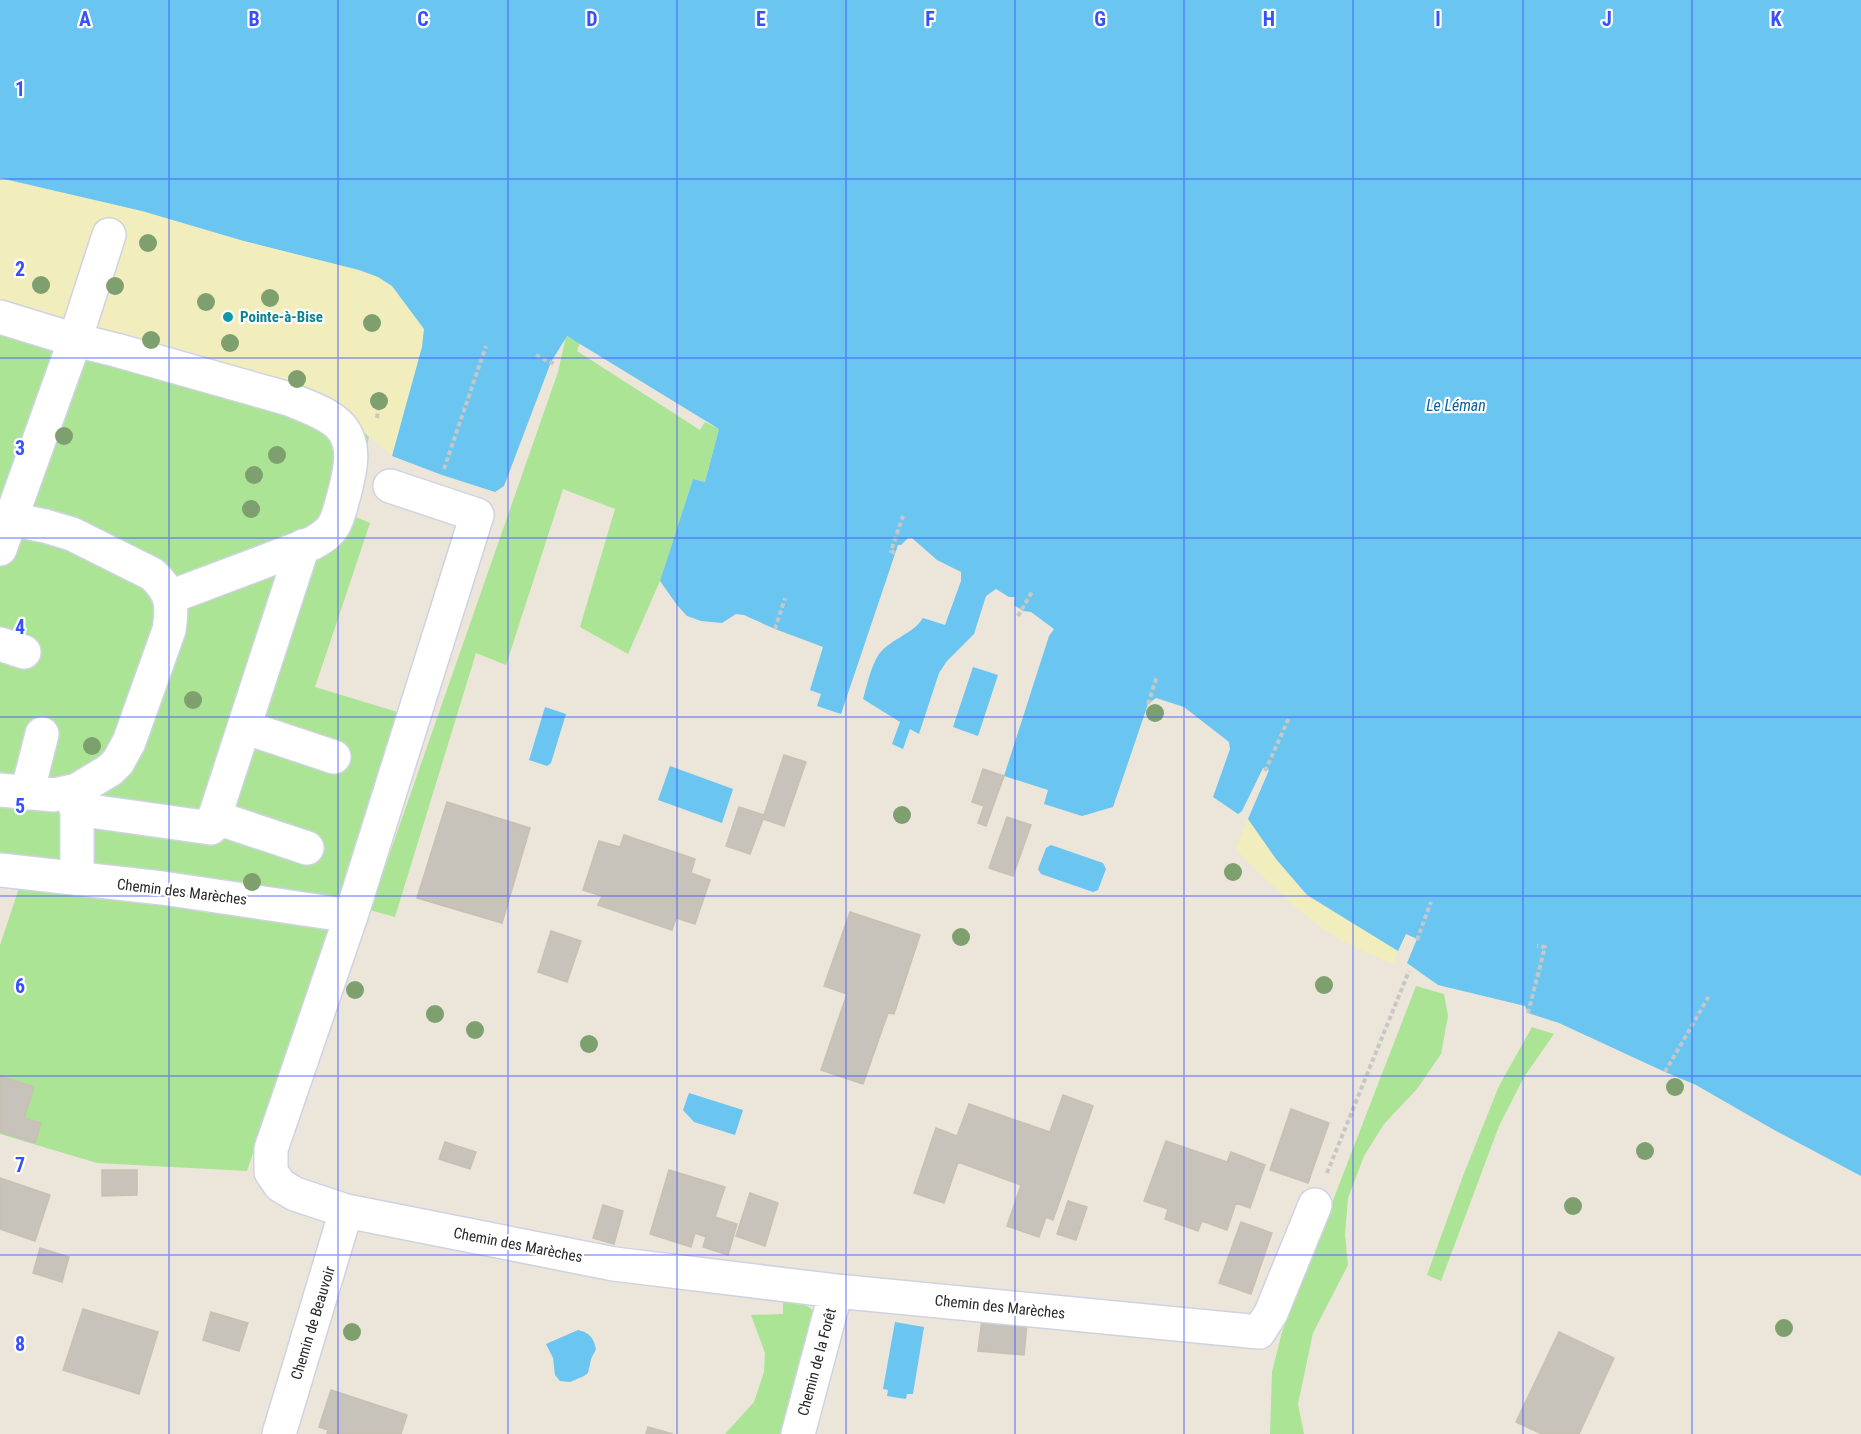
<svg xmlns="http://www.w3.org/2000/svg" width="1861" height="1434" viewBox="0 0 1861 1434" font-family="'Roboto Condensed',sans-serif">
	<style>
		.green { fill: #abe495 }
		.sand { fill: #f2edbc }
		.water { fill: #6ac5f0 }
		.building { fill: #c7c2ba; stroke: #c7c1b4; stroke-width: 1.5 }
		.lines { fill: none; stroke-linecap: round; stroke-linejoin: round }
		.minor-casing { stroke: #cfd2e2; stroke-width: 36 }
		.path { stroke: #c7c7c7; stroke-width: 4; stroke-dasharray: 4.5 3; stroke-linecap: butt }
		.minor { stroke: #fff; stroke-width: 33 }
		.tree { fill: #7ea06f }
		.grid { fill: none; stroke: #3650fd; stroke-width: 1.5; stroke-opacity: 0.55 }
		.culture-dot { fill: #0f9aa8; stroke: #fff; stroke-width: 2 }
		.labels { text-anchor: middle; stroke-width: 4.5; stroke-linejoin: round; paint-order: stroke }
		.culture-label { font-size: 15px; font-weight: bold; fill: #0d838f; stroke: #fff; text-anchor: start }
		.street-label { font-size: 15px; fill: #292929; stroke: #fff }
		.water-label { font-size: 16px; font-style: italic; fill: #0b619b; stroke: #fff }
		.grid-label { font-size: 20px; text-anchor: middle; font-weight: bold; fill: #3650fd; stroke: #fff; stroke-width: 4.5; stroke-linejoin: round; paint-order: stroke }
	</style>
	<rect width="100%" height="100%" fill="#ece5da"/>
	<path class="green" d="M0,306L344,413L369,437L351,515L370,523L315,687L404,714L247,1171L97,1163L0,1134V945L29,858L0,855Z
		M566,336L580,343L577,351L700,430L705,422L719,429L705,482L693,479L660,581L628,654L580,627L615,509L563,489L506,665L476,653L395,917L370,910L558,372Z
		M1416,986L1444,994L1448,1016L1441,1054L1417,1089L1384,1124L1364,1156L1348,1198L1345,1235L1348,1265L1313,1333L1298,1404L1304,1434H1270L1272,1372L1282,1332Z
		M1532,1027L1554,1034L1524,1077L1499,1126L1441,1281L1427,1275L1463,1176L1499,1086Z
		M783,1301L807,1306L814,1311L782,1434H725L754,1402L764,1372L765,1353L751,1315L783,1314Z"/>
	<path class="sand" d="M0,178L142,211L244,241L359,270L378,277L392,286L424,329L422,347L392,456L343,413L0,306Z
		M1248,819L1276,859L1307,895L1398,951L1394,964C1381,958 1368,954 1356,948C1309,925 1272,885 1235,849Z"/>
	<path class="water" d="M0,0H1861V1176L1776,1131L1696,1085L1665,1072L1559,1023L1528,1013L1525,1006L1438,985L1407,963L1417,939L1406,934L1398,951L1307,895L1276,859L1248,819L1269,770L1263,768L1242,811L1238,814L1213,797L1230,749L1229,742L1184,707L1156,698L1148,704L1113,807L1082,816L1044,804L1048,790L1004,776L1049,636L1054,629L1031,612L1023,611L1014,605L1015,597H1009L996,589L986,596L974,634L947,661L939,673L919,734L910,729L903,749L892,744L900,722L863,699C867,685 871,666 879,654C892,638 913,634 923,618L945,625L961,581V572L937,560L912,538H908L901,545H898L841,714L817,706L821,694L810,690L823,647L775,629L744,615L736,614L722,623L701,621L687,616L677,605L660,581L693,479L705,482L719,429L567,336L551,362L504,486L495,492L442,475L392,456L422,347L424,329L392,286L378,277L359,270L244,241L142,211L0,178Z
		M973,667L998,675L978,736L953,727Z
		M545,707L566,714L551,763L547,766L529,760Z
		M670,766L733,789L722,823L658,800Z
		M1051,845L1103,863L1106,869L1098,890L1093,892L1041,874L1038,869L1046,848Z
		M689,1093L743,1110L735,1135L694,1122L683,1110Z
		M895,1322L924,1327L913,1394H907L906,1399L887,1396L888,1390L883,1389Z
		M578,1330C590,1333 593,1337 596,1349L591,1359L588,1373L584,1376L570,1382L560,1381L555,1375L553,1358L546,1344Z"/>
	<path class="building" d="M784,755L806,762L784,826L763,819L750,854L726,846L739,807L764,815Z
		M983,769L1004,776L986,826L978,823L984,806L972,802Z
		M447,802L530,828L502,923L417,898Z
		M1007,817L1031,825L1013,876L989,868Z
		M624,835L695,859L691,873L710,880L695,924L676,918L672,930L598,905L602,896L583,890L599,841L620,847Z
		M850,912L920,935L894,1014L888,1013L863,1084L821,1070L847,994L824,986Z
		M551,931L581,941L567,982L538,972Z
		M1,1076L34,1087L24,1118L41,1123L35,1143L0,1132Z
		M1063,1095L1093,1106L1053,1220L1046,1217L1039,1237L1007,1226L1021,1185L958,1162L944,1203L914,1193L936,1128L957,1136L969,1104L1050,1132Z
		M1291,1109L1329,1123L1308,1183L1270,1170Z
		M1166,1141L1227,1162L1231,1152L1265,1165L1250,1208L1236,1203L1227,1230L1202,1221L1198,1231L1165,1219L1168,1209L1144,1201Z
		M445,1142L476,1152L470,1169L439,1159Z
		M102,1170H137V1195L102,1196Z
		M669,1170L725,1187L715,1217L737,1224L728,1255L703,1247L706,1237L695,1233L691,1247L650,1234Z
		M0,1178L50,1195L35,1241L0,1229Z
		M750,1193L778,1203L765,1246L736,1236Z
		M1068,1201L1087,1207L1076,1240L1057,1234Z
		M603,1205L623,1211L614,1244L593,1238Z
		M1241,1222L1272,1233L1251,1294L1219,1283Z
		M40,1248L69,1257L62,1282L33,1273Z
		M83,1309L158,1332L139,1394L63,1370Z
		M211,1312L248,1323L239,1351L203,1340Z
		M982,1319L1027,1323L1024,1355L978,1351Z
		M1559,1332L1614,1358L1579,1434H1542L1516,1422Z
		M331,1390L407,1415L401,1434H327L328,1430L319,1427Z
		M648,1427L673,1434H646Z"/>
	<g class="lines">
		<g class="minor-casing">
			<path id="minor" d="M109,235L75,340L116,350L289,399C305,406 325,412 338,424C358,443 350,472 344,495C341,505 339,516 334,525C329,534 321,538 313,543L170,597
				M0,317L75,340L0,549
				M390,486L477,515L351,916L271,1149V1172L280,1185L295,1194L346,1211L614,1264L836,1291L1259,1332L1271,1313L1315,1205
				M0,517L45,526L72,534L152,574C172,592 173,605 169,630L129,742L118,762L110,770L77,790
				M0,644L24,652
				M244,727L334,757
				M0,790L54,795L77,790V879
				M27,793L42,734
				M76,809L211,828L303,546
				M214,817L307,848
				M0,870L162,888L351,916
				M279,1434L346,1211
				M798,1434L836,1291"/>
		</g>
		<path class="path" d="M536,355L556,365
			M377,418L379,404
			M444,469L486,346
			M895,553L891,551L903,516
			M1018,616L1033,590
			M775,629L785,598
			M1148,704L1157,676
			M1265,771L1289,718
			M1417,940L1431,902
			M1528,1013L1545,947L1537,946
			M1665,1072L1709,996
			M1327,1173L1409,971"/>
		<use href="#minor" class="minor"/>
	</g>
	<g class="tree">
		<circle cx="148" cy="243" r="9"/>
		<circle cx="41" cy="285" r="9"/>
		<circle cx="115" cy="286" r="9"/>
		<circle cx="270" cy="298" r="9"/>
		<circle cx="206" cy="302" r="9"/>
		<circle cx="372" cy="323" r="9"/>
		<circle cx="151" cy="340" r="9"/>
		<circle cx="230" cy="343" r="9"/>
		<circle cx="297" cy="379" r="9"/>
		<circle cx="379" cy="401" r="9"/>
		<circle cx="64" cy="436" r="9"/>
		<circle cx="277" cy="455" r="9"/>
		<circle cx="254" cy="475" r="9"/>
		<circle cx="251" cy="509" r="9"/>
		<circle cx="193" cy="700" r="9"/>
		<circle cx="1155" cy="713" r="9"/>
		<circle cx="92" cy="746" r="9"/>
		<circle cx="902" cy="815" r="9"/>
		<circle cx="1233" cy="872" r="9"/>
		<circle cx="252" cy="882" r="9"/>
		<circle cx="961" cy="937" r="9"/>
		<circle cx="1324" cy="985" r="9"/>
		<circle cx="355" cy="990" r="9"/>
		<circle cx="435" cy="1014" r="9"/>
		<circle cx="475" cy="1030" r="9"/>
		<circle cx="589" cy="1044" r="9"/>
		<circle cx="1675" cy="1087" r="9"/>
		<circle cx="1645" cy="1151" r="9"/>
		<circle cx="1573" cy="1206" r="9"/>
		<circle cx="1784" cy="1328" r="9"/>
		<circle cx="352" cy="1332" r="9"/>
	</g>
	<path class="grid" d="M169,0V1434M338,0V1434M508,0V1434M677,0V1434M846,0V1434M1015,0V1434M1184,0V1434M1353,0V1434M1523,0V1434M1692,0V1434M0,179H1861M0,358H1861M0,538H1861M0,717H1861M0,896H1861M0,1076H1861M0,1255H1861"/>
	<circle class="culture-dot" cx="228" cy="317" r="6"/>
	<g class="labels">
		<g class="culture-label">
			<text x="240" y="322">Pointe-à-Bise</text>
		</g>
		<g class="street-label">
			<text transform="translate(182 892) rotate(7)" y="5">Chemin des Marèches</text>
			<text transform="translate(518 1245) rotate(11)" y="5">Chemin des Marèches</text>
			<text transform="translate(1000 1307) rotate(6)" y="5">Chemin des Marèches</text>
			<text transform="translate(313 1323) rotate(-73)" y="5">Chemin de Beauvoir</text>
			<text transform="translate(817 1362) rotate(-75)" y="5">Chemin de la Forêt</text>
		</g>
		<g class="water-label">
			<text x="1456" y="411">Le Léman</text>
		</g>
	</g>
	<g class="grid-label">
		<text x="85" y="26">A</text>
		<text x="254" y="26">B</text>
		<text x="423" y="26">C</text>
		<text x="592" y="26">D</text>
		<text x="761" y="26">E</text>
		<text x="930" y="26">F</text>
		<text x="1100" y="26">G</text>
		<text x="1269" y="26">H</text>
		<text x="1438" y="26">I</text>
		<text x="1607" y="26">J</text>
		<text x="1776" y="26">K</text>
		<text x="20" y="96">1</text>
		<text x="20" y="276">2</text>
		<text x="20" y="455">3</text>
		<text x="20" y="634">4</text>
		<text x="20" y="813">5</text>
		<text x="20" y="993">6</text>
		<text x="20" y="1172">7</text>
		<text x="20" y="1351">8</text>
	</g>
</svg>
